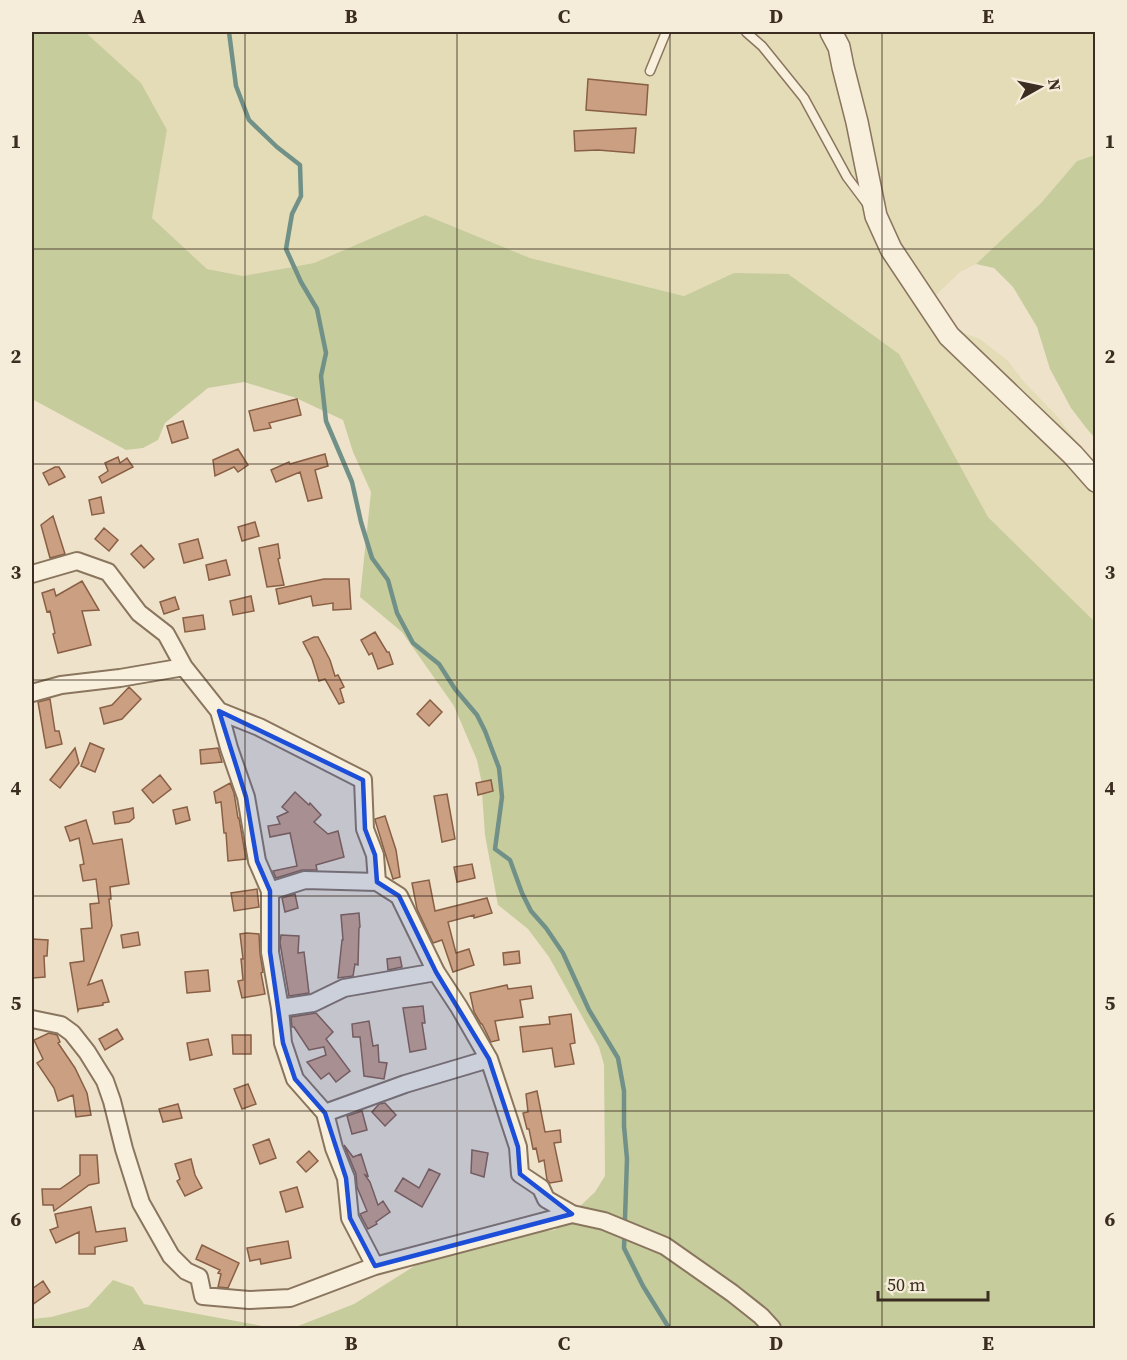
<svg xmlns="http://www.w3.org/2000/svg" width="1127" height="1360" viewBox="0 0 1127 1360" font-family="'Source Serif 4',serif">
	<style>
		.farmland { fill: #e3dcb7 }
		.green { fill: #c7cc9d }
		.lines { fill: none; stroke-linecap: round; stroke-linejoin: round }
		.stream { stroke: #719188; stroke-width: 4.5 }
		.building { fill: #cb9f81; stroke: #895f45; stroke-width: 1.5 }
		.service-casing { stroke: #8a755e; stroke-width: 11 }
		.minor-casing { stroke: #8a755e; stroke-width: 20 }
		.tertiary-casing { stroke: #8a755e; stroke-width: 24 }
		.service { stroke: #f8f0dd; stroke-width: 8 }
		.minor { stroke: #f8f0dd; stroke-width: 16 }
		.tertiary { stroke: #f8f0dd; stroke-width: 21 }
		.marked { fill: #1d4ed8; fill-opacity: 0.2; stroke: #1d4ed8; stroke-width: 4.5; stroke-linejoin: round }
		.grid { fill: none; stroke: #3b2d21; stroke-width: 1.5; stroke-opacity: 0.55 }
		.neatline { fill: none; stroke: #3b2d21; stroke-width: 2 }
		.grid-label { font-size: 20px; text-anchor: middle; font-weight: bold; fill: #3b2d21 }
	</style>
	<rect width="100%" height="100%" fill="#eee3ca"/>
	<path class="farmland" d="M85,32H1095V155L1077,161L1041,203L976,264L960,272L936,295L931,302L942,316L964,333L980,339L1008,361L1025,383L1056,415L1095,465V622L988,517L899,354L734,273L684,296L530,258L425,215L314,263L243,276L207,269L152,218L167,130Z"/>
	<path class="green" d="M32,32H85L141,83L167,130L152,218L207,269L243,276L314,263L425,215L530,258L684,296L734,273L788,274L899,354L988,517L1095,622V1328H293L354,1304L432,1255L484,1239L555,1230L595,1192L605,1176L604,1065L599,1047L549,957L528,929L498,905L485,835L481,779L477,760L454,706L402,632L360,597L371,492L353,452L343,420L296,398L244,382L208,388L165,423L158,440L143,448L126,450L32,399Z
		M1095,155H1096L1095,438L1087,429L1071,408L1050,369L1037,327L1013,287L994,268L976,264L1041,203L1077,161Z
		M113,1280L133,1287L144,1304L273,1328H32V1319L51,1317L88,1307Z"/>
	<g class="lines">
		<path class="stream" d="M229,32L236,86L249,120L277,147L300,165L301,196L292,214L286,249L301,282L317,309L326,353L321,376L326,421L352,482L361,522L372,558L388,580L397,613L413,643L439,664L455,689L477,715L485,731L499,768L502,797L495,849L510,860L522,893L531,911L546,928L563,953L589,1010L618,1058L624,1091V1126L627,1159L624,1248L643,1286L669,1328"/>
	</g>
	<path class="building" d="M588,79L648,85L646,115L586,110Z
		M636,128L634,153L598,150L575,151L574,131Z
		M297,399L301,415L269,423L271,428L254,431L249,411Z
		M183,421L188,438L172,443L167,426Z
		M238,449L248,465L238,472L234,467L215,476L213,460Z
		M325,454L328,466L315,470L322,498L308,501L300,472L276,482L271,470L289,462L290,464Z
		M118,457L120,463L127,458L133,467L102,483L99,477L108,471L105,463Z
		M55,467H59L65,477L49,485L43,473Z
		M101,497L104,513L92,515L89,500Z
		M53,516L65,554L50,558L41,525Z
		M255,522L259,536L242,541L238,527Z
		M104,528L118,540L109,551L95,539Z
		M198,539L203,558L184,563L179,544Z
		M278,544L280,558L278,559L284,585L267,587L259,548Z
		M141,545L154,559L144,568L131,554Z
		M226,560L230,575L209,580L206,565Z
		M324,579H349L351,609L333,610V603L313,606L311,596L279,604L276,589Z
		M82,581L99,610L82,611L91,645L58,653L53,634L55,633L50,611L47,612L42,593L54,589L56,596Z
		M251,596L254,611L233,615L230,601Z
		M175,597L179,609L164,614L160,602Z
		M203,615L205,629L185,632L183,618Z
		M375,632L387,652H389L393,664L378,669L372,653L369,655L361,640Z
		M314,637H318L330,660L335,676L338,675L344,687L340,689L344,702L339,704L325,679L319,681L312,659L303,642Z
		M129,687L141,699L122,719L104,724L100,708L112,705Z
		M50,699L55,731H59L62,744L46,748L38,702Z
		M430,700L442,712L429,726L417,714Z
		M90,743L104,749L95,772L81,766Z
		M75,748L79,763L60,788L50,780Z
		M218,748L222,762L201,764L200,750Z
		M160,775L171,789L153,803L142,790Z
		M491,780L493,791L478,795L476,783Z
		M230,783L234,793L238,818H239L246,859L228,861L226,833H224L221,802L216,803L214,792Z
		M295,792L309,805L310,803L321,815L314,822L328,834L338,831L344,857L316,865L317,870H302L276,878L273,871L297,866L290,833L270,837L268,826L280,824L277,817L288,812L282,807Z
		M447,794L455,839L442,842L434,796Z
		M187,807L190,820L176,824L173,810Z
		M133,808L134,818L129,822L115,824L113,812Z
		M385,816L396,850L400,877L393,879L375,820V819Z
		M86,820L93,844L122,839L129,884L110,887L111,899H109L112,926L88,985L102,980L109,1002L103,1003V1005L79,1009L78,1011L70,963L84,961L81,929L92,928L90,904L99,903L96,879L83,881L80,865L84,864L79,838L70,841L65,827Z
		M472,864L475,878L457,882L454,867Z
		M429,880L435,911L487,898L492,913L474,918V915L448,922L456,953L469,949L474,965L453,972L442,940L433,943L417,909L412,883Z
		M257,889L259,907L234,911L231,893Z
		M295,894L298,908L285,912L282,898Z
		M359,913L360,927L359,928L358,965L355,964L353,976L338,978L342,940H343L341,915Z
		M138,932L140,945L123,948L121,935Z
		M247,933L259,934L260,954L263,972L261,973L265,994L242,998L238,981L243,980L241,959H243L240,934Z
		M281,935L299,936L298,953L304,952L309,993L289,996L280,943Z
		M32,939L48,940L47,956H44L45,977L33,978Z
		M519,951L520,963L504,965L503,953Z
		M400,957L402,967L388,970L387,959Z
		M208,970L210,991L187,993L185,972Z
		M507,985L508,989L531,986L533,998L520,1000L523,1017L495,1021L499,1040L491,1042L482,1024H481L474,1012L470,993Z
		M423,1006L425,1023H422L426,1049L410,1052L403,1008Z
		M316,1013L333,1032L326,1039L350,1071L336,1082L329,1073L321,1079L307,1062L326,1055L324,1047L309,1050L294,1027H292L291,1017Z
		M571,1014L575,1043L570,1044L574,1064L555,1067L552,1048L523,1052L520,1027L550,1024L549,1017Z
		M369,1021L373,1046L378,1045L379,1062L387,1063L384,1079L364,1076L360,1037H353L352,1024Z
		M117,1029L123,1039L105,1050L99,1039Z
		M49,1033L57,1035L60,1042L58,1043L75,1068L87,1093L91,1115L76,1117L73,1095L58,1101L54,1088L37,1063L43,1059L34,1040Z
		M232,1035H251V1054H233Z
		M208,1039L212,1055L190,1060L187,1043Z
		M248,1084L256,1104L242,1109L234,1089Z
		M537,1091L545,1132L560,1130L561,1142L554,1143L562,1181L550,1183L547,1180L544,1160L539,1162L536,1148L533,1149L529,1129H527L523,1113L528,1112L526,1094Z
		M385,1103L396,1115L385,1126L372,1112L379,1104Z
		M178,1104L182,1118L163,1122L159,1109Z
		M362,1111L367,1130L352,1134L347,1116Z
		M269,1139L276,1158L260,1164L253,1145Z
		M344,1145L353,1157L361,1154L368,1176L365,1175L370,1182L378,1205L383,1201L390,1212L376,1222L377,1224L368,1229L360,1214L367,1211L357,1187L356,1174Z
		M472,1150L488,1153L484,1177L471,1173Z
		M309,1151L318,1161L306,1172L297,1162Z
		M80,1155H97L99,1183L89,1185L54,1211L53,1205H43L42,1189H60L80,1175Z
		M191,1159L195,1175L202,1188L185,1196L177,1181L180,1179L175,1164Z
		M429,1169L440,1174L422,1207L395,1191L403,1178L419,1188Z
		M297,1187L303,1207L286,1212L280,1192Z
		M91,1207L96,1232L125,1228L127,1241L95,1247V1254H79V1232L56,1243L50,1230L58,1227L55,1214Z
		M288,1241L291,1258L261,1264L260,1259L250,1261L247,1248Z
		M202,1245L239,1263L228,1288L218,1287L221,1274L218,1273L220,1270L196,1259Z
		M43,1281L50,1292L32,1305V1289Z"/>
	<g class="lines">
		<g class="service-casing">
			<path id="service" d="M746,32L762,46L804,98L847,177L868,205
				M650,71L666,32"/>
		</g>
		<g class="minor-casing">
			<path id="minor" d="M32,574L77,561L108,572L139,613L166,634L184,667L219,711L259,727L363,780L365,829L375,855L377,882L399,896L436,972L459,1007L489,1059L518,1147L520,1174L541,1188L546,1199L572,1214L604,1221L665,1246L732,1293L761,1316L772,1328
				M32,693L61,685L120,678L184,667
				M219,711L229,748L246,797L257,861L270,891V952L280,1008L283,1043L295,1079L325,1113L334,1148L346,1178L350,1218L375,1266
				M270,891L305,880L377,882
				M280,1008L313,1003L344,988L436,972
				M32,1019L61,1025L72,1033L87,1052L105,1081L112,1101L124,1149L141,1203L171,1256L186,1271L199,1277L203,1296L249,1300L290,1298L375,1266L572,1214
				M325,1113L405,1084L489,1059"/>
		</g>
		<g class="tertiary-casing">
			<path id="tertiary" d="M831,32L839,47L843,67L857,122L876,216L891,249L949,336L1073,455L1096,481"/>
		</g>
		<use href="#service" class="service"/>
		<use href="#minor" class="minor"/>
		<use href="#tertiary" class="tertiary"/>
	</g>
	<path class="marked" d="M219,711L363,780L365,829L375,855L377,882L399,896L436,972L489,1059L518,1147L520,1174L572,1214L375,1266L350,1218L346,1178L325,1113L295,1079L283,1043L270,952V891L257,861L246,797Z"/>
	<path class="grid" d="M245,32V1328M457,32V1328M670,32V1328M882,32V1328M32,249H1096M32,464H1096M32,680H1096M32,896H1096M32,1111H1096"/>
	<rect width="1127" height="1360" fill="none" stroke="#f5edd9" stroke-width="66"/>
	<g transform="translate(1040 87) rotate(81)" stroke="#f5edd9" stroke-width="4.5" paint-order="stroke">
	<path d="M0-4.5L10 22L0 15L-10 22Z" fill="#3b2d21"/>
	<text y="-9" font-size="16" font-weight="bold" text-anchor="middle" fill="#3b2d21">N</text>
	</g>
	<path d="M878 1291v9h110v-9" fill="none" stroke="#3b2d21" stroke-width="3"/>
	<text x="887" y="1291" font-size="18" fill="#3b2d21" stroke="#f5edd9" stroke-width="4.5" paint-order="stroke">50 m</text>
	<rect x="33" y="33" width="1061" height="1294" class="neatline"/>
	<g class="grid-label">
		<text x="139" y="23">A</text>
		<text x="351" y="23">B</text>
		<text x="564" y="23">C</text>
		<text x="776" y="23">D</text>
		<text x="988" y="23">E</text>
		<text x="16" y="148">1</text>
		<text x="1110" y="148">1</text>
		<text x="16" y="363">2</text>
		<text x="1110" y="363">2</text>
		<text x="16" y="579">3</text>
		<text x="1110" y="579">3</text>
		<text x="16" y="795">4</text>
		<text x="1110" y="795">4</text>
		<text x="16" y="1010">5</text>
		<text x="1110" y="1010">5</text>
		<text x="16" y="1226">6</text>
		<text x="1110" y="1226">6</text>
		<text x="139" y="1350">A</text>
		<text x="351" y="1350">B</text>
		<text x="564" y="1350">C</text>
		<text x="776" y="1350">D</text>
		<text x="988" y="1350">E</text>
	</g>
</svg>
